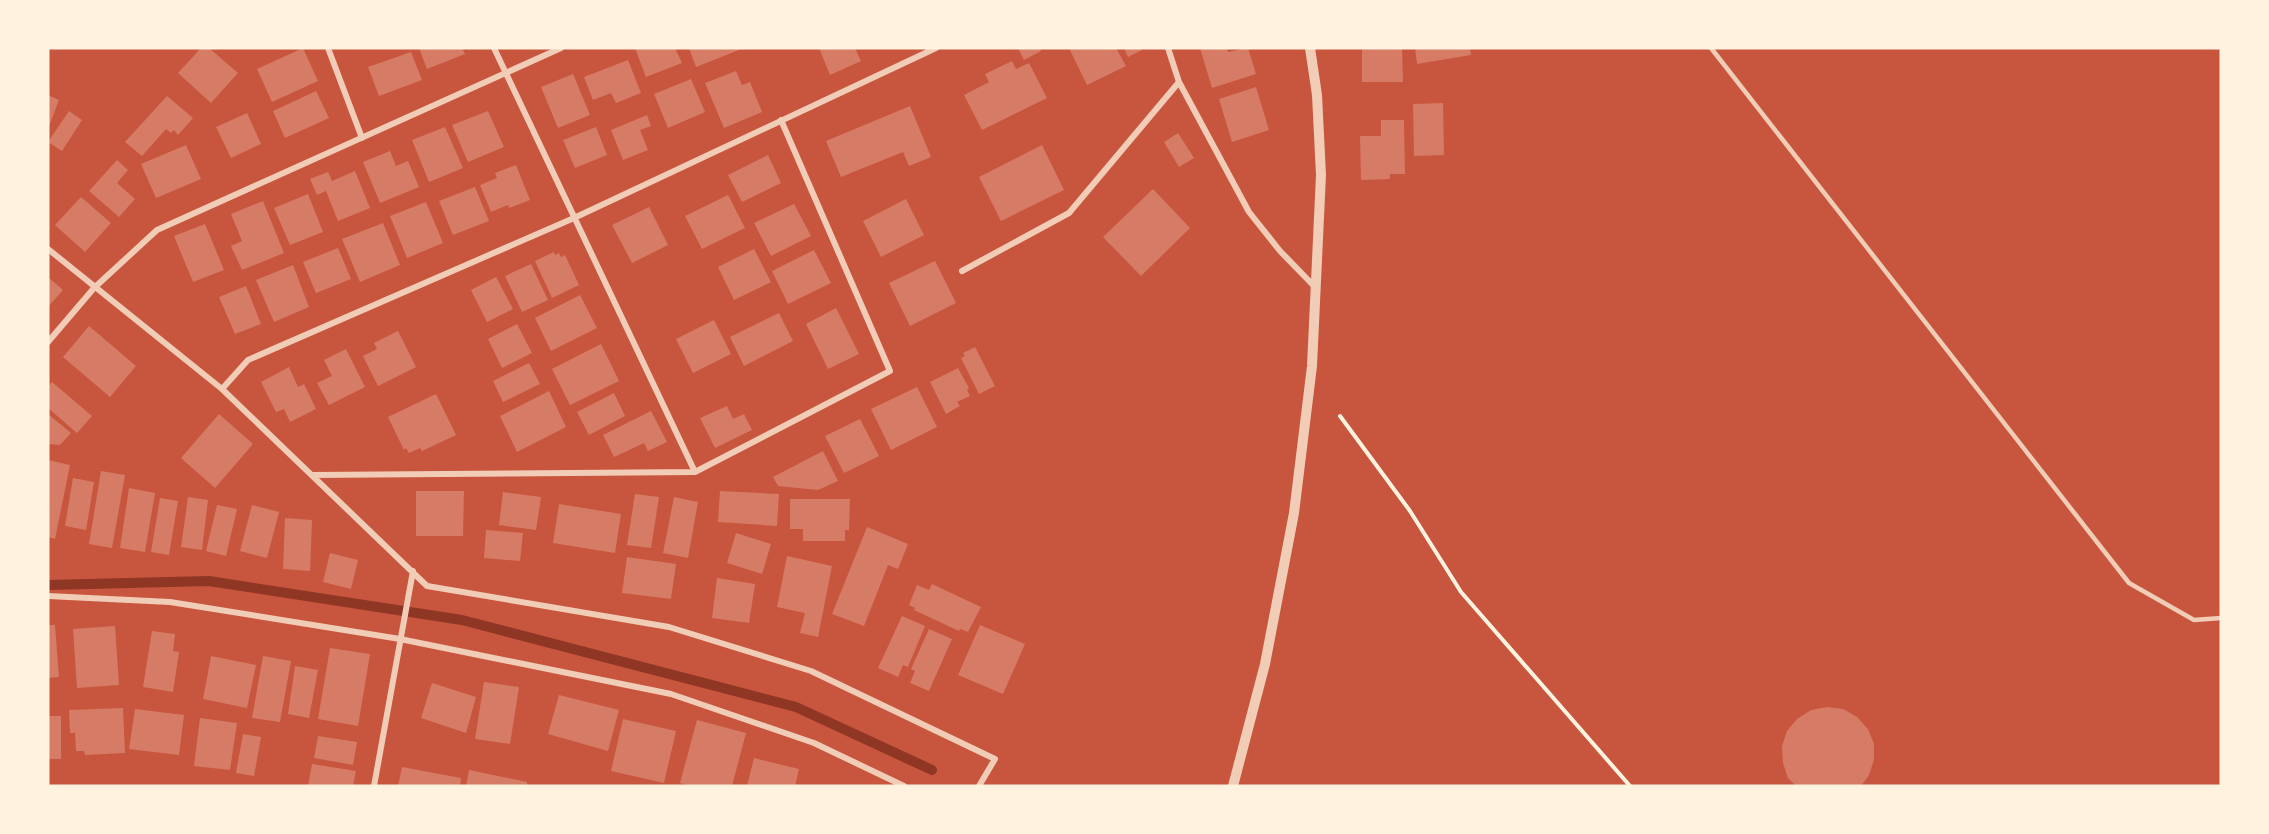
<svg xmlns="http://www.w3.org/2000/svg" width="2269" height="834" viewBox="0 0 2269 834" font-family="Inter,sans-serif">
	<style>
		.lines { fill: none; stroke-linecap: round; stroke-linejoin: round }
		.stream { stroke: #8f3625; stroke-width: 10 }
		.building { fill: #d67c66 }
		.path { stroke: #fff3e0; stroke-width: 4 }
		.service { stroke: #f1ccb7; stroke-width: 4.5 }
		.minor { stroke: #f1ccb7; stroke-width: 6 }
		.tertiary { stroke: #f1ccb7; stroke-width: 10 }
	</style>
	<rect width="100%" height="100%" fill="#c8553d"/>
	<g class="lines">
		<path class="stream" d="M48,585L209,581L462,620L796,707L932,770"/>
	</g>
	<path class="building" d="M201,48H209L238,73L211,103L178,73Z
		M303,48L318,81L272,102L257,69Z
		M419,48H462L465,54L427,69Z
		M635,48H675L682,63L646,77Z
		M689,48H744L696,67Z
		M819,48H855L861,61L830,75Z
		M1018,48H1040L1041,51L1024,60Z
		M1069,48H1116L1126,66L1087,85Z
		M1124,48H1141L1142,50L1128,57Z
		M1200,48H1227L1228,52L1248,48L1256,74L1212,88Z
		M1362,48H1402L1403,82H1362Z
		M1415,48H1470L1471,55L1417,64Z
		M411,52L422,80L379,96L368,67Z
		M628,60L641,93L616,103L611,93L593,100L584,77Z
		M1012,61L1016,69L1029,63L1047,98L982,130L964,95L989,82L985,74Z
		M736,71L742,85L750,82L762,112L724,128L705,83Z
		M573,74L590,115L558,128L541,87Z
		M691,79L705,112L668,128L654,94Z
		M1256,87L1269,130L1232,142L1219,99Z
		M316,91L329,118L285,138L273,111Z
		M48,95L59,100L48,129Z
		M167,96L193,118L178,135L174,130L171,133L166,129L142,156L125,142Z
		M1443,103L1444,155L1414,156L1413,104Z
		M910,106L931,157L909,166L903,152L841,177L826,141Z
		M69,111L82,120L62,151L48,142Z
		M488,111L504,147L468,162L452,125Z
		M247,113L261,144L231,158L216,127Z
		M647,115L651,126L640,130L648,150L623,160L611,130Z
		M1381,120H1404L1405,174H1390V179L1361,180L1360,136H1381Z
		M445,127L463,168L429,182L412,140Z
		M596,127L607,155L575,168L563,140Z
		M1178,133L1194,158L1179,167L1164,142Z
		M186,145L201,179L156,198L141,164Z
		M1042,145L1064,190L1001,221L979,177Z
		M390,151L396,166L408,161L419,187L380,203L363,162Z
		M768,155L781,183L742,202L728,175Z
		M117,160L128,170L117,183L135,199L119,217L89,191Z
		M516,165L530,200L509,208L508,205L491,212L480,185L497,178L495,173Z
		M355,171L370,208L338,221L326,191L317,195L310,179L328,172L332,181Z
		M475,187L489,221L453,235L439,201Z
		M1153,189L1190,228L1141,276L1103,237Z
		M308,194L323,232L290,245L274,208Z
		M728,195L745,228L702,249L685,216Z
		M81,197L111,223L85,252L55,225Z
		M906,199L924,235L881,257L863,221Z
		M263,201L284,253L242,270L231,246L242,241L231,214Z
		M426,202L443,243L407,258L390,216Z
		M794,204L811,236L771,256L754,223Z
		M649,207L668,245L632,263L612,225Z
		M383,223L400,265L360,282L342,239Z
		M205,224L224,270L193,282L174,236Z
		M338,248L351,279L316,293L303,262Z
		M754,249L771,282L734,300L718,267Z
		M814,250L831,283L788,304L772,271Z
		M554,252L555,255L559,253L561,257L565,255L579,285L552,298L535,261Z
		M935,261L956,303L910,326L889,283Z
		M531,264L548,300L522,312L505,276Z
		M293,265L309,307L274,322L256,280Z
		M48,277L63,290L48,307Z
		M496,277L513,309L487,322L471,290Z
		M246,286L261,324L235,334L219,297Z
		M580,295L597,328L551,351L535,318Z
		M836,308L859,354L828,369L806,324Z
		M779,313L793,341L744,366L730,337Z
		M714,320L731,354L693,373L676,339Z
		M517,324L532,353L502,368L488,339Z
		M89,326L136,366L110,397L63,357Z
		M398,331L416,367L378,386L363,356L377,349L374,343Z
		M601,344L619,381L570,405L552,369Z
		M975,347L995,386L979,394L961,358L965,356L963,353Z
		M346,349L365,387L329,405L317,383L332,376L324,360Z
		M529,363L540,384L503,402L493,381Z
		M289,367L298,387L304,384L316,409L290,422L284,409L276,412L261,382Z
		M958,368L969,388L967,390L970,396L957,402L960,406L946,414L930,382Z
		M52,382L92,416L77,433L48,408V387Z
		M917,387L937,427L891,450L871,409Z
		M549,391L566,427L517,452L500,416Z
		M614,393L625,416L589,435L577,412Z
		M436,394L456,435L422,451L420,448L409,453L406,448L404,450L388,417Z
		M727,406L733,419L744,414L752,430L715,448L700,418Z
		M651,411L667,442L648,451L644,443L614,457L603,435Z
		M48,414L71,433L60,445L48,444Z
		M219,414L253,444L215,488L181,458Z
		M860,419L879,456L844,473L825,436Z
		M823,451L838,481L818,490L778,486L773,477Z
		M48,460L70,465L55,539L48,537Z
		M101,471L125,475L112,548L89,544Z
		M73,478L94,482L86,530L65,526Z
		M129,488L155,493L145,552L120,548Z
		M416,491H464L463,536H416Z
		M720,491L779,494L777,526L718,522Z
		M503,492L541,497L536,530L499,525Z
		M635,494L659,497L651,548L627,545Z
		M188,497L208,500L202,550L181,547Z
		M674,497L698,502L688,558L663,553Z
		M160,498L178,501L169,555L151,552Z
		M790,499H850L849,530H845V541H803V529H790Z
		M559,504L621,514L615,553L553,543Z
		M217,505L237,509L226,556L206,551Z
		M252,505L279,512L267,558L240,551Z
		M285,518L312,520L310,571L283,569Z
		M867,527L908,544L898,569L888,565L864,626L832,614Z
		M486,530L523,533L520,561L484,558Z
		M736,533L771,544L762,574L727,563Z
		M330,553L358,560L351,589L323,582Z
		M787,556L832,566L818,637L800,633L805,613L777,607Z
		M627,557L676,564L671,599L622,593Z
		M717,578L755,584L749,623L712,618Z
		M932,584L981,607L968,632L960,629L959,631L914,610L915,608L909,605L917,585L929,590Z
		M902,616L925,626L908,667L903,665L898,677L878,668Z
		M48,625H55L59,677L48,678Z
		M980,625L1025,644L1003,694L958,675Z
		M115,626L119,685L77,688L73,629Z
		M929,629L952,639L929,691L910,683L915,671L911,669Z
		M152,631L175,634L173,651L179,652L173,692L143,687Z
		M330,648L370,654L358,726L318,719Z
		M211,656L256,665L247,708L203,699Z
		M263,656L291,661L280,722L252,718Z
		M295,666L318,670L309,718L288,714Z
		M484,682L519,687L510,744L475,739Z
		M432,683L476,697L466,733L421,718Z
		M559,695L619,710L608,751L548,734Z
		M1827,707L1843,709L1857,717L1868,729L1874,744V760L1869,775L1861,786H1796L1788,778L1783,763L1782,746L1787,731L1797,719L1811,710Z
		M123,708L125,753L85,755L84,751H76L75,733H70L69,710Z
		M135,709L184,715L179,755L129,749Z
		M48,716H61V759H48Z
		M200,718L237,723L230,770L194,766Z
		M623,719L676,731L664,783L611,771Z
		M697,720L746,733L732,786H691L680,783Z
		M243,734L261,737L254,776L236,773Z
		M318,736L357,742L353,765L314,758Z
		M754,758L799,769L795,786H747Z
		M312,764L356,771L353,786H308Z
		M402,767L461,778L460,786H398Z
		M469,770L527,782V786H466Z"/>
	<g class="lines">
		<path class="path" d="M1340,416L1410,511L1461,592L1630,786"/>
		<path class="service" d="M1711,48L2129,583L2194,620L2221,618"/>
		<path class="minor" d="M328,48L362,138
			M494,48L695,472
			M1168,48L1179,82L1249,212L1280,251L1315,287
			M48,249L222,389L427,586L669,627L811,671L995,759L979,786
			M962,271L1069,213L1179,82
			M48,342L94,288L157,230L561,48
			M222,389L248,360L574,218L936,48
			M312,475L695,472L890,371L781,120
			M48,596L170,602L400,639L671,694L814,743L904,786
			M374,786L413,571"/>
		<path class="tertiary" d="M1233,786L1265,664L1294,513L1312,366L1321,175L1317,95L1310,48"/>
	</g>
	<rect width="2269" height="834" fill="none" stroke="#fff3e0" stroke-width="99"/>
</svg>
